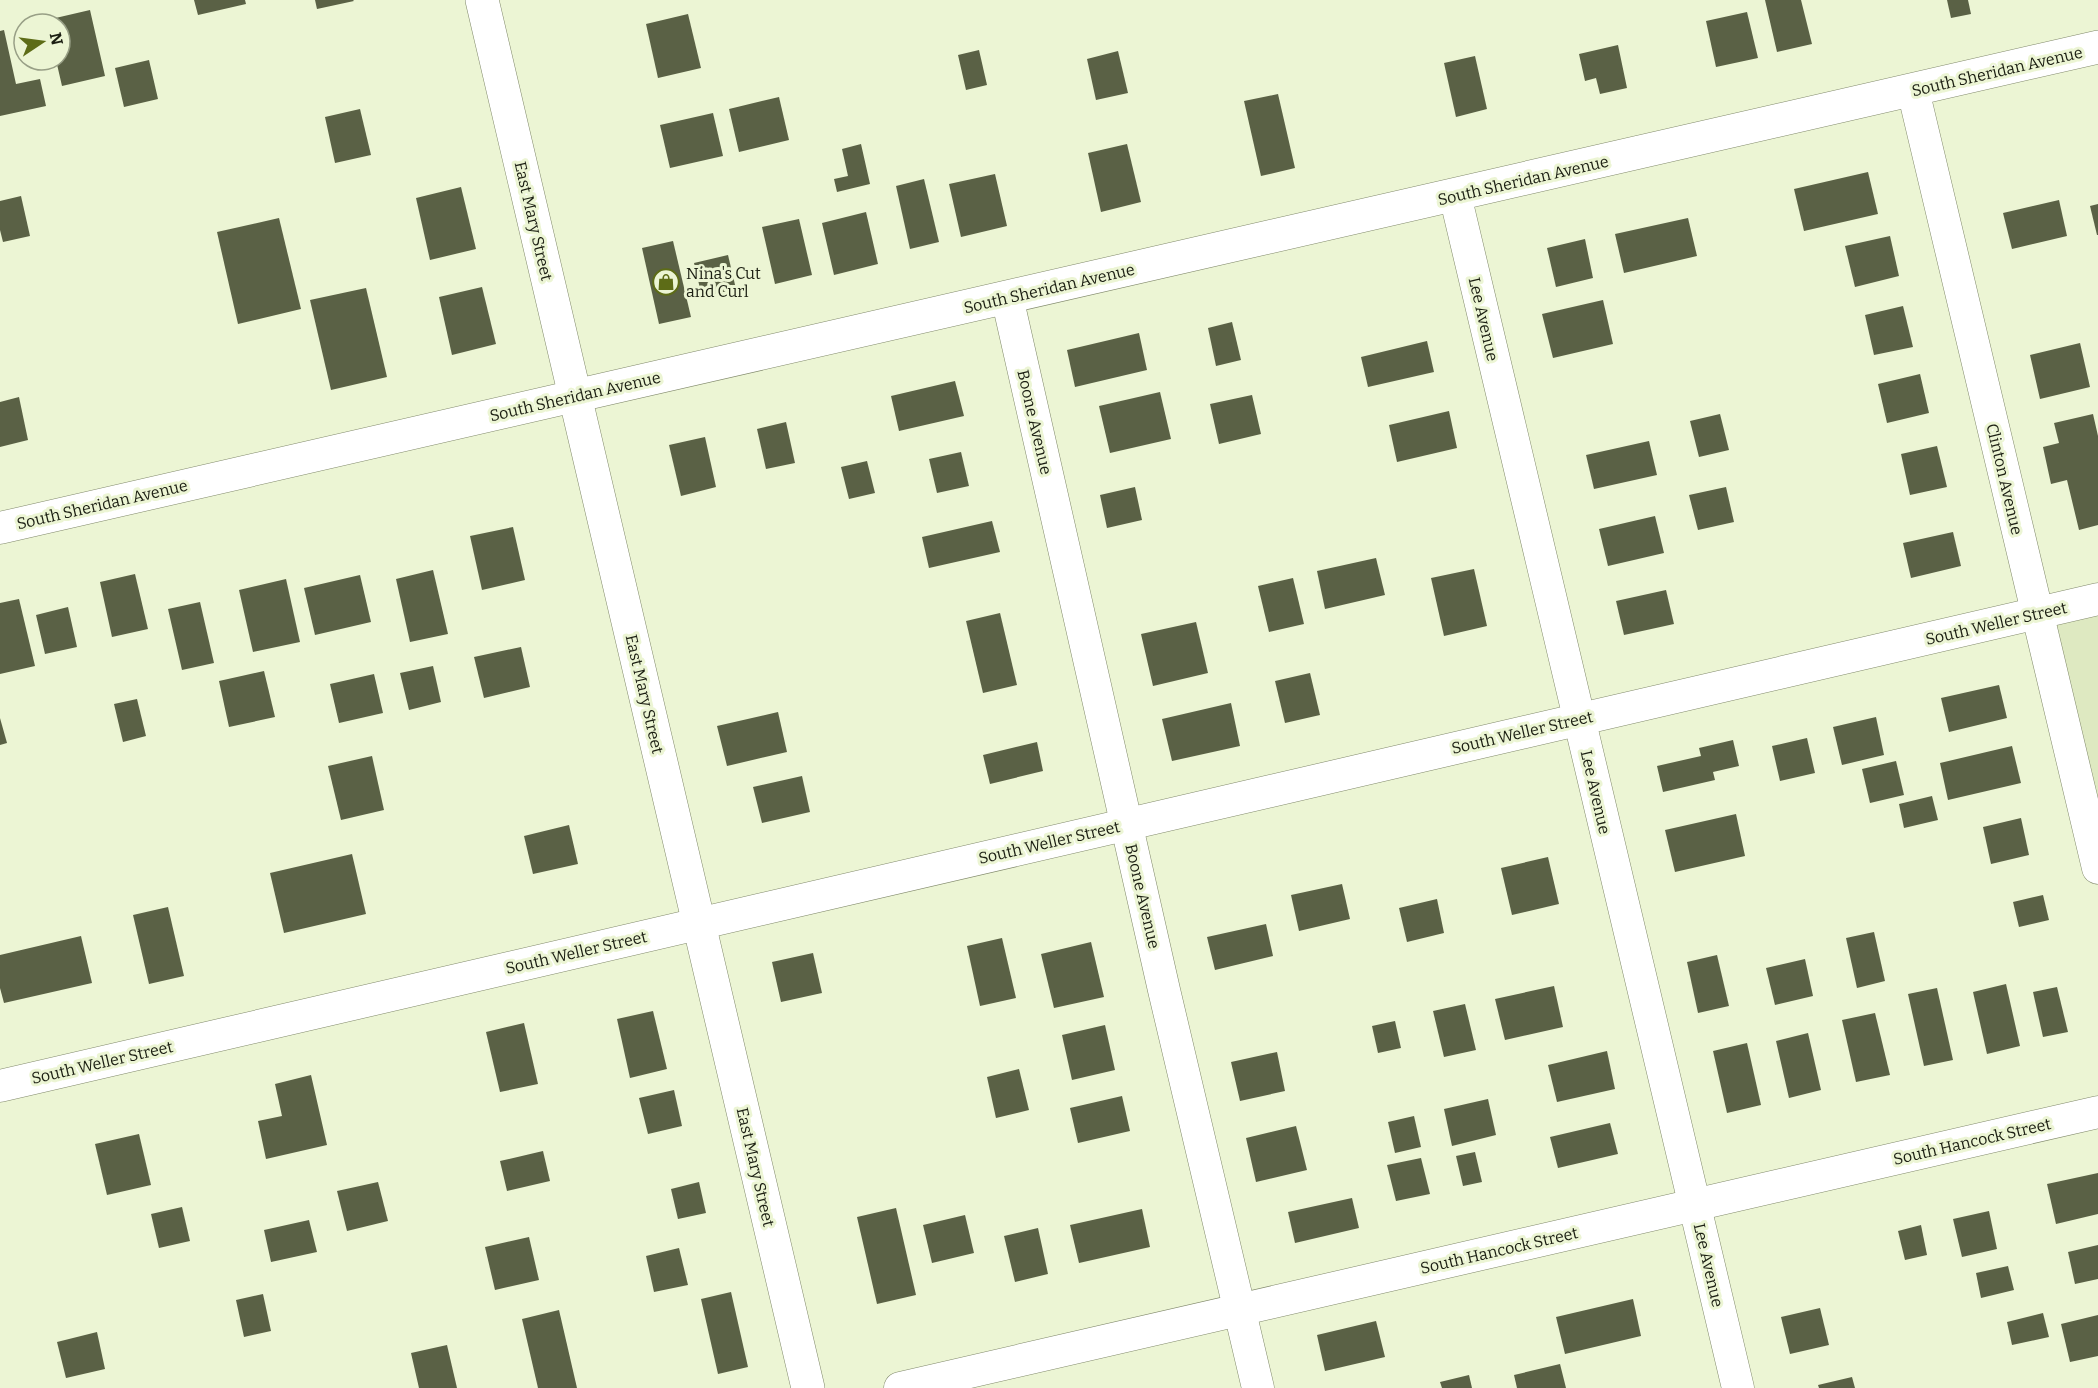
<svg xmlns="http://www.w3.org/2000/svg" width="2098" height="1388" font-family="Bitter,serif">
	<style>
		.built { fill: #dee9c1 }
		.building { fill: #5a6145 }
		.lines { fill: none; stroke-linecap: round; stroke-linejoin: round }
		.street-casing { stroke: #81896b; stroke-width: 33 }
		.secondary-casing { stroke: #81896b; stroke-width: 34 }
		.street { stroke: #fff; stroke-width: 32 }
		.secondary { stroke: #fff; stroke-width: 33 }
		.labels { text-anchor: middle; stroke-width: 6; stroke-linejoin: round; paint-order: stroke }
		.street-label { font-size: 16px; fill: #1b1e12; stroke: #ecf5d4 }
		.poi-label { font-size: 16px; fill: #1b1e12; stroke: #ecf5d4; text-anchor: start }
	</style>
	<rect width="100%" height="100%" fill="#ecf5d4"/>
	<polygon class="built" points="2098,599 2098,868 2037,613"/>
	<g class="building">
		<polygon points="194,0 245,0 246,4 198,15"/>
		<polygon points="315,0 353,0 354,1 317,9"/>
		<polygon points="1765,0 1801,0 1812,44 1777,52"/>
		<polygon points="1947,0 1968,0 1971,14 1951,18"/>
		<polygon points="90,10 105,76 62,86 56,60 60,60 60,24 48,24 47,20"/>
		<polygon points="1747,12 1758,58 1716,67 1706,21"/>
		<polygon points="688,14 701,68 658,78 646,24"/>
		<polygon points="4,30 16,84 40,79 46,106 0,116 0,31"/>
		<polygon points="1618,45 1627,88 1600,94 1596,78 1585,81 1579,54"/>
		<polygon points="979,50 987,85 966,90 958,55"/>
		<polygon points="1118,51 1128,93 1096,100 1087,59"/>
		<polygon points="1475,56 1487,109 1456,117 1444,63"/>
		<polygon points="149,60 158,99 124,107 115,68"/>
		<polygon points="1278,94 1295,168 1261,176 1244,101"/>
		<polygon points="779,97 789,140 739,152 729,109"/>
		<polygon points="360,109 371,155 335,163 325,117"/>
		<polygon points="713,113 723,156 670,168 660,125"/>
		<polygon points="861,144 870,184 837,192 834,179 848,176 842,149"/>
		<polygon points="1127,144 1141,202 1101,212 1088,153"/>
		<polygon points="1868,172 1878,214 1804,231 1794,189"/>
		<polygon points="995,174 1007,226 961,237 949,184"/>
		<polygon points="924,179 939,242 910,249 896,186"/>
		<polygon points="461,187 476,249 430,260 416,198"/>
		<polygon points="21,196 30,236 3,242 0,230 0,201"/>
		<polygon points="2059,200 2067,236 2012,249 2003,213"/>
		<polygon points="2098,204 2098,235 2097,235 2090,206"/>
		<polygon points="866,212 878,264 834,275 822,223"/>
		<polygon points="279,218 301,309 238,324 217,232"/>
		<polygon points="1688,218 1697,256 1624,273 1615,234"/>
		<polygon points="799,219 812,275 775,284 762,227"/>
		<polygon points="1890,236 1899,276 1855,287 1845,246"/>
		<polygon points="1585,239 1593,278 1556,287 1547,248"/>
		<polygon points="673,241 691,317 659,324 642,248"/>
		<polygon points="728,255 736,289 702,297 694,263"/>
		<polygon points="482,287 496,344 452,355 439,297"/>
		<polygon points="366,288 387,377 331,390 310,300"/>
		<polygon points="1603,300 1613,344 1553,358 1542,314"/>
		<polygon points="1903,306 1913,347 1874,355 1865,315"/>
		<polygon points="1232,322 1241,360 1216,366 1208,328"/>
		<polygon points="1139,333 1147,370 1075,387 1067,350"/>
		<polygon points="1427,341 1434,372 1368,387 1361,357"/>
		<polygon points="2080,343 2090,387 2040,399 2030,355"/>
		<polygon points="1920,374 1929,413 1887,423 1878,384"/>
		<polygon points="955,381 964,416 899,431 891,396"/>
		<polygon points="1160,392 1171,439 1110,453 1099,406"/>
		<polygon points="1252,395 1261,434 1219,444 1210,404"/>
		<polygon points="19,397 28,440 0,447 0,402"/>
		<polygon points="1449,411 1457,448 1397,462 1389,425"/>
		<polygon points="1720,414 1729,450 1699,457 1690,421"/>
		<polygon points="2093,414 2098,436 2098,525 2079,530 2067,480 2051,484 2043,447 2059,443 2054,423"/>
		<polygon points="786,422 795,463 766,469 757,429"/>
		<polygon points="705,437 716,487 681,496 669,445"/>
		<polygon points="1649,441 1657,475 1594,489 1586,455"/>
		<polygon points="1937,446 1947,487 1910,495 1901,454"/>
		<polygon points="961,452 969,486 937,493 929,459"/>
		<polygon points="867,461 875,493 849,499 841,467"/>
		<polygon points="1135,487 1142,520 1107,528 1100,495"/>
		<polygon points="1726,487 1734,522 1698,530 1689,495"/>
		<polygon points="1655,516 1664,553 1608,566 1599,529"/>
		<polygon points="992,521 1000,552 929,568 922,537"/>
		<polygon points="513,527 525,580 482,590 470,536"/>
		<polygon points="1953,532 1961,566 1911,578 1903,543"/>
		<polygon points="1376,558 1385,595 1325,609 1317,571"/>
		<polygon points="1474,569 1487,626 1444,636 1431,578"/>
		<polygon points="433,570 448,634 410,642 396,579"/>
		<polygon points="135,574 148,629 112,637 100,582"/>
		<polygon points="360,575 371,622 315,635 304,588"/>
		<polygon points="1293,578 1304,624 1269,632 1258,586"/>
		<polygon points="286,579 300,642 253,652 239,590"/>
		<polygon points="1666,590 1674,624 1624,635 1616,601"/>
		<polygon points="19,599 35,666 0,674 0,603"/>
		<polygon points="200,602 214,663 182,670 168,609"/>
		<polygon points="68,607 77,647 45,654 36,615"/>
		<polygon points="1000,613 1017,685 983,693 966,621"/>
		<polygon points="1196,622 1208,673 1153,686 1141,634"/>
		<polygon points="521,647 530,687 484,698 474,657"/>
		<polygon points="433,666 441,702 409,710 400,673"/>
		<polygon points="264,671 275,717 229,727 219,681"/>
		<polygon points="1310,673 1320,715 1285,723 1275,681"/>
		<polygon points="374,674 383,713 339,723 330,684"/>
		<polygon points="1999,685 2007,718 1949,732 1941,698"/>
		<polygon points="137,699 146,736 123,742 114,704"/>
		<polygon points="1231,703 1240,746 1172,761 1162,719"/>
		<polygon points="778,712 787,752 727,766 717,726"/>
		<polygon points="1876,717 1884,755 1842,765 1833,727"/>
		<polygon points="0,718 7,743 0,745"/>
		<polygon points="1807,738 1815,773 1780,781 1772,746"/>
		<polygon points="1733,740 1739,766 1713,772 1715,780 1663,792 1657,766 1701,756 1699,748"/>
		<polygon points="1037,742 1043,771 990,784 983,755"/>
		<polygon points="2012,746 2021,783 1948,800 1940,763"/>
		<polygon points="372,756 384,810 341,820 328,766"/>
		<polygon points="1896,761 1904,795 1870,803 1862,769"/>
		<polygon points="802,776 810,812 762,823 753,787"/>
		<polygon points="1932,796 1938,820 1904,828 1899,804"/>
		<polygon points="1736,814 1745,856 1675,872 1665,830"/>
		<polygon points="2021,818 2029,855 1991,864 1983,827"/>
		<polygon points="569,825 578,864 533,874 524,836"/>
		<polygon points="352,854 366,914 284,933 270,873"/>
		<polygon points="1548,857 1559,904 1512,915 1501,868"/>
		<polygon points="1342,884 1350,919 1299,931 1291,895"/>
		<polygon points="2043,895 2049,920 2019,927 2013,902"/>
		<polygon points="1437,899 1444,933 1407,942 1399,908"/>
		<polygon points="168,907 184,976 149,984 133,915"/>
		<polygon points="1266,924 1273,956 1215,970 1207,937"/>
		<polygon points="1874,932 1885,981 1857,988 1846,938"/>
		<polygon points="81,936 92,983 4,1003 0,988 0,955"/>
		<polygon points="1002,938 1016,998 980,1006 967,946"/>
		<polygon points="1091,942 1104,997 1054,1008 1041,954"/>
		<polygon points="813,953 822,993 781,1002 772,962"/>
		<polygon points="1717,955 1729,1006 1698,1013 1687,962"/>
		<polygon points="1805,959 1813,996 1775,1005 1766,968"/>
		<polygon points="2006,984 2020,1046 1987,1054 1973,992"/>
		<polygon points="1554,986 1563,1027 1505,1040 1495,999"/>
		<polygon points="2057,987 2068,1032 2043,1037 2033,992"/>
		<polygon points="1937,988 1953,1060 1924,1066 1908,994"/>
		<polygon points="1465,1004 1476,1050 1444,1057 1433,1011"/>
		<polygon points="653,1011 667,1069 630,1078 617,1019"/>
		<polygon points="1875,1013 1890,1075 1856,1082 1842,1020"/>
		<polygon points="1395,1021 1401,1048 1378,1053 1372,1026"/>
		<polygon points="524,1023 538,1084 500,1092 486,1032"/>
		<polygon points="1105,1025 1115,1070 1072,1080 1062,1035"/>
		<polygon points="1808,1033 1821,1090 1789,1098 1776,1041"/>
		<polygon points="1747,1043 1761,1105 1727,1113 1713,1051"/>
		<polygon points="1607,1051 1615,1089 1557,1102 1548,1065"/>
		<polygon points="1277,1052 1285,1091 1240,1101 1231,1062"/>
		<polygon points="1019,1069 1029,1110 996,1118 987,1077"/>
		<polygon points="311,1075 327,1145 266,1159 258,1121 282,1116 275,1084"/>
		<polygon points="674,1090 682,1126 648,1134 639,1098"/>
		<polygon points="1122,1096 1130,1131 1078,1143 1070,1108"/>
		<polygon points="1488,1099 1496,1135 1452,1146 1444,1109"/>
		<polygon points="1414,1116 1421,1147 1395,1153 1388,1122"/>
		<polygon points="1610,1123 1618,1154 1558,1168 1550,1137"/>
		<polygon points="1296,1126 1307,1170 1256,1182 1246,1138"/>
		<polygon points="139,1134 151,1185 107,1195 95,1144"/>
		<polygon points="543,1151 550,1181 507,1191 500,1161"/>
		<polygon points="1475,1152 1482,1182 1463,1186 1456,1156"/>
		<polygon points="1421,1158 1430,1194 1396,1201 1387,1165"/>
		<polygon points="2098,1173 2098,1214 2056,1224 2047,1184"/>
		<polygon points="378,1182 388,1221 347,1231 337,1191"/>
		<polygon points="699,1182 706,1213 678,1219 671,1189"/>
		<polygon points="1352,1198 1359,1228 1295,1243 1288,1212"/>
		<polygon points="182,1207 190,1241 159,1248 151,1214"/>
		<polygon points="896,1208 916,1295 877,1304 857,1217"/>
		<polygon points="1142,1209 1150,1247 1079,1263 1070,1225"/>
		<polygon points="1989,1211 1997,1249 1962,1257 1953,1219"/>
		<polygon points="965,1215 974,1253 932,1263 923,1225"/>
		<polygon points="309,1220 317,1252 271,1262 264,1230"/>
		<polygon points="1921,1225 1927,1255 1905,1260 1898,1231"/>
		<polygon points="1038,1228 1048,1274 1015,1282 1004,1236"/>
		<polygon points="529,1237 539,1280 495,1290 485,1247"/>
		<polygon points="2098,1245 2098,1279 2075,1284 2068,1252"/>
		<polygon points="679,1248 688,1285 654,1292 646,1256"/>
		<polygon points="2008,1266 2014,1290 1981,1298 1976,1273"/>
		<polygon points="731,1292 748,1367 718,1374 701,1299"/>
		<polygon points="263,1294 271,1331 244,1337 236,1300"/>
		<polygon points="1633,1299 1641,1336 1565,1354 1556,1317"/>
		<polygon points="1820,1308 1829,1345 1790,1354 1781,1317"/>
		<polygon points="559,1310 577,1388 538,1388 522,1319"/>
		<polygon points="2043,1313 2049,1337 2012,1345 2007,1322"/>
		<polygon points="2098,1315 2098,1356 2070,1362 2061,1324"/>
		<polygon points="1376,1321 1385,1357 1325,1371 1317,1335"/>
		<polygon points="97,1332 105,1369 66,1378 57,1342"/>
		<polygon points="447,1345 457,1388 419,1388 411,1353"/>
		<polygon points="1560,1364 1566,1388 1517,1388 1514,1375"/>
		<polygon points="1469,1375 1472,1388 1442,1388 1440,1382"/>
		<polygon points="1852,1377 1855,1388 1819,1388 1818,1385"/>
	</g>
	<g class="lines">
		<g class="street-casing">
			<g id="street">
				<polyline points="1913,90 2098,868"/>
				<polyline points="1455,195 1738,1388"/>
				<polyline points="1007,297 1164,990 1258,1388"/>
				<polyline points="0,528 575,396"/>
				<polyline points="0,1086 2098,599"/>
				<polyline points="900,1388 2098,1112"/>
			</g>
		</g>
		<g class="secondary-casing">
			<g id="secondary">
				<polyline points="482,0 808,1388"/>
				<polyline points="575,396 2098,47"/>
			</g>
		</g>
		<use href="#street" class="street"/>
		<use href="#secondary" class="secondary"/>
	</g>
	<defs>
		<g id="shop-ring" transform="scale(1.35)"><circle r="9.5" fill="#ecf5d4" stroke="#5d6c17" stroke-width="1.5"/><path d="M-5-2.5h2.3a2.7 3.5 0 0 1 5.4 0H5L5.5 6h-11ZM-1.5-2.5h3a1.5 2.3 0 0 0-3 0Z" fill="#5d6c17"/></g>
	</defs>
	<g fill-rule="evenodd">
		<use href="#shop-ring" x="666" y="282"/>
	</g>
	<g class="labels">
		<g class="street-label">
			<text transform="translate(1997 71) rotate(-13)" y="6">South Sheridan Avenue</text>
			<text transform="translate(1523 180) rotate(-13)" y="6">South Sheridan Avenue</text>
			<text transform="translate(534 221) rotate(77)" y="6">East Mary Street</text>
			<text transform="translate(1049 288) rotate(-13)" y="6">South Sheridan Avenue</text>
			<text transform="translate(1484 319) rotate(77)" y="6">Lee Avenue</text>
			<text transform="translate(575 396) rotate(-13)" y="6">South Sheridan Avenue</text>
			<text transform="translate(1035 422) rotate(77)" y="6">Boone Avenue</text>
			<text transform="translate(2005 479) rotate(77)" y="6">Clinton Avenue</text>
			<text transform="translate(102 504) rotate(-13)" y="6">South Sheridan Avenue</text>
			<text transform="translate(1996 623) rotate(-13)" y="6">South Weller Street</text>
			<text transform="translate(645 694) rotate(77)" y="6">East Mary Street</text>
			<text transform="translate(1522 732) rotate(-13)" y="6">South Weller Street</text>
			<text transform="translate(1596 792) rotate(77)" y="6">Lee Avenue</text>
			<text transform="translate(1049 842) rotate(-13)" y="6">South Weller Street</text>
			<text transform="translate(1143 896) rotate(77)" y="6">Boone Avenue</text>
			<text transform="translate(576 952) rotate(-13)" y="6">South Weller Street</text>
			<text transform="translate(102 1062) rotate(-13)" y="6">South Weller Street</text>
			<text transform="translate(1972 1141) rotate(-13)" y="6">South Hancock Street</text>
			<text transform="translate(756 1167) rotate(77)" y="6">East Mary Street</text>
			<text transform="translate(1499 1250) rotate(-13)" y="6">South Hancock Street</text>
			<text transform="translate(1709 1265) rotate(77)" y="6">Lee Avenue</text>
		</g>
		<g class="poi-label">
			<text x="686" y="279">Nina's Cut<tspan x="686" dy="18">and Curl</tspan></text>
		</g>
	</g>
	<g transform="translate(42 42) rotate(77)"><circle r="28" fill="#ecf5d4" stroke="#989f86" stroke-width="1.5"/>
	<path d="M0-4.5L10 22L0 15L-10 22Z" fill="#5d6c17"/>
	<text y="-9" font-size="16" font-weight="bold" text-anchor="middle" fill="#1b1e12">N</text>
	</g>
</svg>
